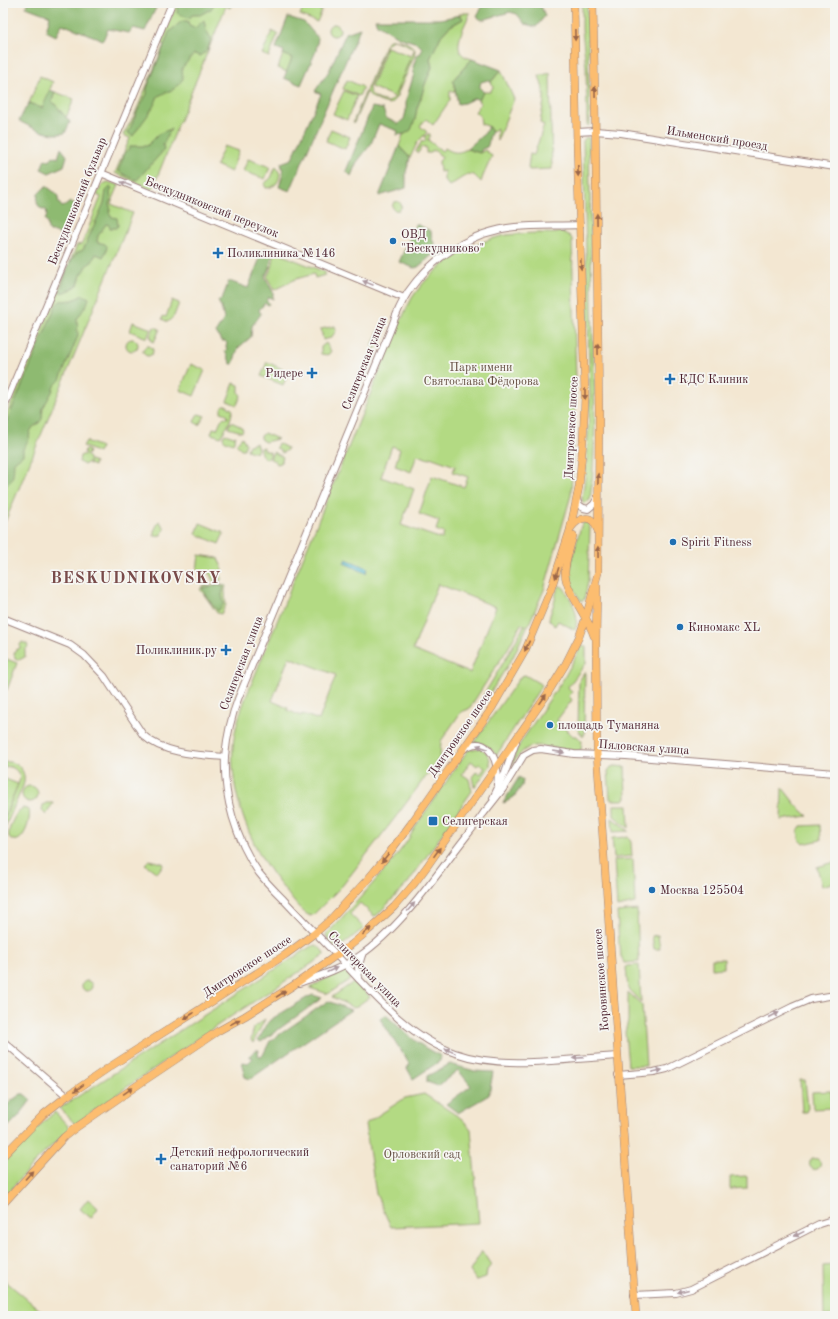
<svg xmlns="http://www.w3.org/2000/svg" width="838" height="1319" font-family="'Old Standard TT',serif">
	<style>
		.green { fill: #b3da83; stroke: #7e7c57; fill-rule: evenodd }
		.forest { fill: #8eba71; stroke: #6c6c4e }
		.water { fill: #4fbacb; stroke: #4c6c7b }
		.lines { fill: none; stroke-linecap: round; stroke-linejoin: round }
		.minor-casing { stroke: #9e837e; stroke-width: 8 }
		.major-casing { stroke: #9e837e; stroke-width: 8 }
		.minor { stroke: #fff; stroke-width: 6 }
		.major { stroke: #fcbd6f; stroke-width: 7 }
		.oneway { fill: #9a664a }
		.oneway2 { fill: #ae9aa0 }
		.poi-dot { fill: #1f6fb2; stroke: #f6f6f2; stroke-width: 1.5 }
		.labels { text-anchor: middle; stroke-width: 3.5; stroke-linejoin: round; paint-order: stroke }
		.street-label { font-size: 12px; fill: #4a1f2b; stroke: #f6f6f2 }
		.poi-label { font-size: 12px; fill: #4a1f2b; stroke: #f6f6f2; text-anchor: start }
		.park-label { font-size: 12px; fill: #644e41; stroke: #f6f6f2 }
		.district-label { font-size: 16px; font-weight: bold; letter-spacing: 1px; fill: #794b4a; stroke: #f6f6f2 }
	</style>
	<rect width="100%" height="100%" fill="#f6f6f2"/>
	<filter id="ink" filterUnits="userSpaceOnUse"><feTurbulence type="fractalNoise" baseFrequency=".025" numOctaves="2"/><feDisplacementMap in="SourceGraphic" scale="8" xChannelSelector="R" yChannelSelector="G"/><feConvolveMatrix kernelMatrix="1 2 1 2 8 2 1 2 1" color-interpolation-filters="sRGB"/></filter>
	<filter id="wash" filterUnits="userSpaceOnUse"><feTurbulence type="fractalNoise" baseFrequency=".012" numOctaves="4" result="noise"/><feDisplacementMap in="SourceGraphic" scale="16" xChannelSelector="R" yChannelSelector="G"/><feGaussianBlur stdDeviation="0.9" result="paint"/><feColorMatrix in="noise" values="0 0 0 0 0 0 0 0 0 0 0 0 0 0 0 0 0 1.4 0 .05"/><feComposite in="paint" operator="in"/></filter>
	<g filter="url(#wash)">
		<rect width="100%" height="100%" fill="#f3e7d2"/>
		<g class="green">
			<polygon points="177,3 232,3 230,8 226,6 152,190 115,173 130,138 123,135 134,116 164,45 161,43"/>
			<polygon points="305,3 322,10 317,22 300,15"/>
			<polygon points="582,3 587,3 590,124 588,126 587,124 586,68 582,29"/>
			<path d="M459,13H470C466,23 452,47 463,55C465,57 469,58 472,59L453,80L455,91H450V100L433,125L426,119L420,126L427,132L417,143L410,158L399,146L403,135L405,134L415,120L417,108L421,98L424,87L432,67L430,59L434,49L441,36L449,27L463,19Z"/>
			<circle cx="334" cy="30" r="6"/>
			<polygon points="272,31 278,34 269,57 262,54"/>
			<path d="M392,39C401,40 410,42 415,50L414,57L396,98L390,104C381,103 372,99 367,92L354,123L353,122L385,45L388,41ZM392,40C400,41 408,44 414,50L395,95L411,56L387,47L371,87L395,97L389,102C381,101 369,97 369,88L386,46Z"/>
			<polygon points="283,54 292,58 287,72 278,68"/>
			<polygon points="501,70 514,99 497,141 497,128 492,132 488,126 481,124 480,116 475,112 481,103 478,100 484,92 490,92 493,87 491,82"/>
			<polygon points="550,73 552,169 529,170 528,167 530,154 534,155 544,125 540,123 544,101 544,92 539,76"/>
			<polygon points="40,76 53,82 42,109 29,103"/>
			<polygon points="347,80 363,87 359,96 343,89"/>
			<polygon points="344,91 357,96 347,120 333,114"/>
			<polygon points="55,92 74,99 66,118 52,101"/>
			<polygon points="331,129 350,137 345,149 326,141"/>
			<path d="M428,134H430V136L428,140L442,151L445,148C453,153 458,154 467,149L480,153L485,150L492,156L483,176L481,182L474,175L468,174L449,186L444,180V171L440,172L439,161L442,158L438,153L433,150L431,153H426V147H421L419,152L417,153L416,151L422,141L424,142L426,139L424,137Z"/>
			<path d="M586,137L589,138V141C590,197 591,254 592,310C594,374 598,437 590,500L585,503L583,502L582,498L586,471L590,396L583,141Z"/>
			<polygon points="224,146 239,151 231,172 216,165"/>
			<polygon points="248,159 270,167 265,179 243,171"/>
			<path d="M276,166L280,174C279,182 275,188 266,188L264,184L271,178Z"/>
			<path d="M108,182L119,185L111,204L133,213L3,527V423L77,245L82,244L101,197L97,195C100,189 101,184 108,182Z"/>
			<circle cx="397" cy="206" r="4.5"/>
			<path d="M562,232L570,236L572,239L576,381L571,495L544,590L528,626L521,624L510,645L469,709L461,712L441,741L440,757L398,814L342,886L313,915L310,916C300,911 292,899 285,890C253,854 229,796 233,747C234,730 240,713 246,697L394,336C400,324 405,310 412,298C431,268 472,241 507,235C518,234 529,233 540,233C548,233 554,234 562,232ZM392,446L400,449L395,466L411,472L417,455L429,459L430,457L455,466L453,472L468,477L464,487L432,476L419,514L439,521L436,530L444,533L442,539L401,525L414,489L381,477ZM438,584L496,607L470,673L413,650ZM289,657L336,675L319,720L302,714L301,716L287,710L288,708L272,701Z"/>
			<polygon points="275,252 325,272 325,275 315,278 314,274 296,279 274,290 267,277 272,267"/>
			<polygon points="172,300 179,303 174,316 168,322 162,319 163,316 166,317"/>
			<polygon points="133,322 151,329 147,338 130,331"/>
			<polygon points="335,326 336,331 331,338 323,340 321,329"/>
			<polygon points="154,327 160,329 154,342 152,341 150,336"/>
			<polygon points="381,330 383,331 376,349 373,349 372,346 378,332"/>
			<circle cx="132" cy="345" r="6"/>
			<polygon points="326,343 331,351 328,355 321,354 321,347"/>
			<circle cx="148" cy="351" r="5"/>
			<polygon points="267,362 289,372 283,385 261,376"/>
			<polygon points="191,364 205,370 194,396 180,390"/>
			<polygon points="234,383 239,385 239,392 241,396 237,405 227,401"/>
			<path d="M224,405H226L233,410C231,415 231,419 229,423C227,428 223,431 221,437L211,434L213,428L217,429L221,420L224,417L228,418L227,414L221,412V408Z"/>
			<polygon points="199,414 205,416 199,425 194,422 197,415"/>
			<polygon points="231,422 240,426 243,430 242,432 228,428"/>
			<polygon points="264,433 278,439 265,442 261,440 261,436"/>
			<path d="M225,434L234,437L236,436L233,443C229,441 224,443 223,437Z"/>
			<polygon points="242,437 246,444 244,449 241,449 236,444"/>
			<polygon points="86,441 101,447 98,453 83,446"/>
			<polygon points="256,443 258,449 256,453 247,450 249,445"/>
			<polygon points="278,443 287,448 287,450 282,453 279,449 276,448"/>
			<path d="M264,447V450L270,452V457L267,459C261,456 260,453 260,448Z"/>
			<polygon points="85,449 89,451 88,454 86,455 89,458 89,461 91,460 95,462 94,466 89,464 89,462 84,465 79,462 80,456 85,454 84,453"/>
			<polygon points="273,452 283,457 281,463 277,464 275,461 270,459"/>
			<polygon points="159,521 165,528 161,535 154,536 154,531"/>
			<polygon points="586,522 589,524 590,528 588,582 584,600 582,601 580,600 570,582 568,573 581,526 583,523"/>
			<polygon points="200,523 224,533 219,544 196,534"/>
			<path d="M199,555L218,558L223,570L220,573L222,578C217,588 211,582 211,574L197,570Z"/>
			<polygon points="221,584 226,585 225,591 226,605 221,614 217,613 200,589 203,586"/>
			<path d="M559,586H561L564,588C572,601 580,614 575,630L558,621L555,626L549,620C550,613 553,607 555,600C556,595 556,591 559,586Z"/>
			<polygon points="524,626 527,627 513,657 487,698 483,696 509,653"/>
			<polygon points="22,642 27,644 28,647 25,650 25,657 19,660 15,658 14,654 16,650 20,648 20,645"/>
			<path d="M582,645L586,646V663L568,687L572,692L569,696L572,700L557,720L573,736H577L582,741L581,750C576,752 571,751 566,750C537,746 529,738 511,766L515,753L521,742L564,678Z"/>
			<polygon points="4,658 17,663 7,690 3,688 3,662"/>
			<polygon points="585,672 584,736 583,736 578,730 579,681"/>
			<path d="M525,675L542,685L496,756C491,746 485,744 474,742L521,676Z"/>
			<path d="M478,748C487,750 491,757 490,766L476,786H474L472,777L477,771L480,774L485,768L479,764L477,766L471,761L462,774L469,779L472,791L408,883L377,915L374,916L360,903L350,914L364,928L340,947L336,948L327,938L326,935C347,912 367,891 386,868C397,855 408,842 415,827L468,750Z"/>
			<path d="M3,762C18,760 28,772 23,786L3,832V822L20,779C19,770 12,765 3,767Z"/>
			<polygon points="615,766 625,767 626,798 625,800 611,800 610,798 608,771 611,767"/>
			<polygon points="3,778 18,784 3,820"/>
			<circle cx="30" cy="794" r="8"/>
			<polygon points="782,787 796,805 808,816 781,820"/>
			<polygon points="46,803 53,803 46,815 42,810 43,805"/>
			<polygon points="614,805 628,805 629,828 614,816"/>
			<path d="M23,808L29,810C32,818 22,851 9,837C7,830 16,810 23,808Z"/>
			<polygon points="612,818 629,831 613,832"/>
			<polygon points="820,825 821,840 803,844 800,841 798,831 801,826"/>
			<polygon points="628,837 631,842 632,856 614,858 612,838"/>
			<polygon points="633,859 635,903 617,907 614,860"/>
			<polygon points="149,860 162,863 164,864 157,873 145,864"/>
			<polygon points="835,862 835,882 822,886 817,867"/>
			<polygon points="637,910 639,962 624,963 621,957 620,945 619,944 617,912"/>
			<polygon points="658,935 660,949 654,949 652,936"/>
			<path d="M315,945C319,946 324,951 324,955L322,957L215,1027L124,1089L75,1124L60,1108L310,947Z"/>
			<polygon points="712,959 724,959 724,968 712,969"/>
			<polygon points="639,965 641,1002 628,989 626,968 627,966"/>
			<polygon points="339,971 345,971 352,978 328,994 310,988"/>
			<circle cx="87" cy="986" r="5"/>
			<polygon points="355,981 370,997 354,1008 332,997"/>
			<polygon points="628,992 642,1005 646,1066 628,1066 625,1032 628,1021"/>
			<polygon points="265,1019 253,1043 251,1040 254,1027"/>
			<polygon points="800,1080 805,1080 808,1108 806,1112 802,1112"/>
			<polygon points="831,1091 832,1108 813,1109 812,1092"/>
			<polygon points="424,1094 462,1119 471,1129 479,1223 391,1227 376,1194 365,1124 405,1098"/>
			<polygon points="55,1112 70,1128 34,1163 3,1198 3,1164 32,1132"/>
			<circle cx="815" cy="1164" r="5.5"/>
			<polygon points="747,1176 747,1188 730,1189 730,1177"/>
			<polygon points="88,1199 98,1208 91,1218 80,1209"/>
			<polygon points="482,1251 491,1265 487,1270 486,1277 476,1280 470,1271"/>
			<polygon points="835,1265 835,1316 824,1316 823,1266"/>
			<polygon points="3,1279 47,1316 3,1316"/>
		</g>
		<g class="forest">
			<polygon points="27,3 151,3 154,5 156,8 145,31 133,28 129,33 108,29 103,40 62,24 56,36 46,31 50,16 26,7"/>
			<polygon points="181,3 215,3 211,9 200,15 192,15 190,18 188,18 177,13 178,7"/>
			<polygon points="484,3 527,3 541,6 545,16 536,27 525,24 517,14 510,12 482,20 477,17"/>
			<polygon points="461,15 463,19 449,27 441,36 430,59 432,67 424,87 421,98 417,108 415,120 411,130 405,134 397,135 398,131 379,124 371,144 357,162 351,176 346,171 372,107 383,109 386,118 398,124 404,119 406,111 406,100 414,74 413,67 417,55 421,53 422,48 417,43 398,37 377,24 375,19 440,19"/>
			<polygon points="288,17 304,22 318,38 316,51 301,85 284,78 292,58 283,54 284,51 276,48"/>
			<path d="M204,20L206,30L211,38C209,47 208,52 200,56L194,54L182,68L183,79L174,89L158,96C153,111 141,123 133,136L128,133L138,110L147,94V88L165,43L169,32L182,21H188L189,26L195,28Z"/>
			<polygon points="360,28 290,191 279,187 283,173 281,163 292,159 321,94 315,91 329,71 346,33"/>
			<path d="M472,59L501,70L491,82L488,80L481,82C479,87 480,89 484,92L478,100L475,98L464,103L458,104L453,80Z"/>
			<path d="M50,90L55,92L52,101L70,122L65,133C49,137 33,128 19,121L25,109L29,103L42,108Z"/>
			<path d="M488,126L492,132C488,137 490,142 487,147L482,149L480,153L467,149L485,133Z"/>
			<polygon points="171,129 163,145 164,150 137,180 130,178 118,171 125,153 131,146 147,146 160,133"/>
			<polygon points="399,146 410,158 406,172 406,188 379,196"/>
			<polygon points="61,148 67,156 64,166 49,173 41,169 45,159 50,161 53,156 58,158"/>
			<polygon points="46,186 57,194 59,203 62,207 65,206 70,202 76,204 64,235 62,237 56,232 50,232 48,229 47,223 45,220 47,215 46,210 40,208 37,203 38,194"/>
			<path d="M110,187L112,188L110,193L111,199L109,204L111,209L109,212L112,217L117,218L118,226L116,228H110L109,225L106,224L98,236L97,242L105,244L107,246L106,252L103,257L96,254L92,262L87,265L85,270L81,275L78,285C72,289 65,294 60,292C60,288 62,287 63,283C67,271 70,254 83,250L104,203L106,191Z"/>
			<polygon points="416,224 431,231 432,238 437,251 418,267 414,268 399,262"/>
			<polygon points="264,248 273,250 270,267 265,277 273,292 273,299 269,297 266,300 269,303 268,305 265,303 259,310 261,314 252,326 251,337 238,348 233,364 231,364 225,351 227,349 226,347 227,343 225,341 221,341 216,332 224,319 221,307 218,301 222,299 229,281 248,288"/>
			<path d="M83,295L89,298L87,304L77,319L78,336L60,380L54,386L52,392L43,408L42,419L38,424L33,427L30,432L29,439L23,449V455L14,462C13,476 15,478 3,489V430L56,305L60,301L73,300Z"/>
			<polygon points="220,585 224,586 222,595 224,604 218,611 211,603 202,588"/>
			<path d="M519,777L523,780L522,786L514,797C510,799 508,802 503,803Z"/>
			<polygon points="313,995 322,998 261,1042 258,1040 270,1020 308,997"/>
			<polygon points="328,1001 351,1010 250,1079 245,1077 242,1066 243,1062 248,1063 253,1058 249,1056 256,1050 259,1050 258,1055 261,1057 263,1055 270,1041"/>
			<path d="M386,1015C403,1031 420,1047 441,1056L440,1061L413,1079L407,1068L410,1064L380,1019Z"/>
			<polygon points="450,1064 475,1071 493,1072 489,1095 458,1113 446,1104 471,1086 458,1070 438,1086 427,1082 427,1076"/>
			<polygon points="21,1094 24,1094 31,1100 19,1116 3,1132 3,1110 11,1101"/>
		</g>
		<polygon class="water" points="346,559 368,568 366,573 344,563"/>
	</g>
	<g filter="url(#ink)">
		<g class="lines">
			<g class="minor-casing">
				<g id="minor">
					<polyline points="577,132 595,131 621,133 835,167"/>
					<polyline points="101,173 404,298"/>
					<path d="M580,225C558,226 537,225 515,227C473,231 432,257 408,292C400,304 395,317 390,331L238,699C231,717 227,736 225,756C223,796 236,840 259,873C266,882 274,890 282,898C301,919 322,939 341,960C373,994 410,1038 455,1053C503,1070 566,1059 617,1056"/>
					<polyline points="3,409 172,3"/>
					<path d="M577,497C577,504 580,508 588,509L594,504L598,497"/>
					<path d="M3,618L70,645L84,655L104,676L143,735C163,754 199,755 225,757"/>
					<path d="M464,749C488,731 501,765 497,784"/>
					<polyline points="493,798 505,773 516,742"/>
					<polyline points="484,813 503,789 524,755 533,750 541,749 574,754 626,756 835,773"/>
					<polyline points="359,979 358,968 362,955"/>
					<path d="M299,983C319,976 341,969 358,957C394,933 426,890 452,855C463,840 475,826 485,811"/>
					<polyline points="3,1041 67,1096"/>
					<polyline points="618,1075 654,1072 667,1069 792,1007 811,999 835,995"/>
					<polyline points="634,1295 676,1293 691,1289 819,1224 835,1219"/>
				</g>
			</g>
			<g class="major-casing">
				<g id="major">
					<path d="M571,528C579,517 592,513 597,529"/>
					<path d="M573,536C570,548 565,561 565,573C566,593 588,616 594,636"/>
					<polyline points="597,587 596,642 597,754 636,1316"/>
					<polyline points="3,1156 44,1114 67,1096 111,1066 285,955 315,933 330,920 368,879 387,856 410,825 492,708 525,651 551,589 570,530 579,487 583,441 585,395 577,147 574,3"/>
					<polyline points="3,1204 64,1137 74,1129 142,1082 218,1031 245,1016 294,985 351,945 369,930 394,907 414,884 428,865 546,696 565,665 579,637 586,617 598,573 599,413 595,97 593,3"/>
				</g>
			</g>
			<use href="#minor" class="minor"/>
			<use href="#major" class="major"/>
		</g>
		<defs><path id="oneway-solid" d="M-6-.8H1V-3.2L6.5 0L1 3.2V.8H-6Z"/></defs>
		<g class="oneway">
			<use href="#oneway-solid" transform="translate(575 35) rotate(89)"/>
			<use href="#oneway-solid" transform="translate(595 92) rotate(-91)"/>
			<use href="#oneway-solid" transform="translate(578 171) rotate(88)"/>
			<use href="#oneway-solid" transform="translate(597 219) rotate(-91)"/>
			<use href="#oneway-solid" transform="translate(581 264) rotate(88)"/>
			<use href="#oneway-solid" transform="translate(598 349) rotate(-91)"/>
			<use href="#oneway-solid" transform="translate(585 394) rotate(90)"/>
			<use href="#oneway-solid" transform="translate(598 479) rotate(-89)"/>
			<use href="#oneway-solid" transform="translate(598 552) rotate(-91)"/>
			<use href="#oneway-solid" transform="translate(557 573) rotate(108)"/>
			<use href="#oneway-solid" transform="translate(527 646) rotate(115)"/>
			<use href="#oneway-solid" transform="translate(543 699) rotate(-55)"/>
			<use href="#oneway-solid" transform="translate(437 852) rotate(-55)"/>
			<use href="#oneway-solid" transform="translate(385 858) rotate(129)"/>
			<use href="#oneway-solid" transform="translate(367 931) rotate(-40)"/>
			<use href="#oneway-solid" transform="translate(281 994) rotate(-33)"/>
			<use href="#oneway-solid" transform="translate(189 1016) rotate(147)"/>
			<use href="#oneway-solid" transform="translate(235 1022) rotate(-29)"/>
			<use href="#oneway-solid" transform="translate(79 1088) rotate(144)"/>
			<use href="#oneway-solid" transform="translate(128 1091) rotate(-35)"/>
			<use href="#oneway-solid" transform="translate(29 1175) rotate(-48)"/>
		</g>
		<g class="oneway2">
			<use href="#oneway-solid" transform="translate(126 184) rotate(-158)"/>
			<use href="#oneway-solid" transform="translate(368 283) rotate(-158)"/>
			<use href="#oneway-solid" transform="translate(482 747) rotate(-160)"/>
			<use href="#oneway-solid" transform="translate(559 752) rotate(9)"/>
			<use href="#oneway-solid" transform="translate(411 907) rotate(-49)"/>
			<use href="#oneway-solid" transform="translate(332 970) rotate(-24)"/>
			<use href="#oneway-solid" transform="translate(774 1015) rotate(-27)"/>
			<use href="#oneway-solid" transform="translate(450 1051) rotate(-158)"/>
			<use href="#oneway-solid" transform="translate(578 1058) rotate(176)"/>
			<use href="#oneway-solid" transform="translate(657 1071) rotate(-12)"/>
			<use href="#oneway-solid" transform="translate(799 1234) rotate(154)"/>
			<use href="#oneway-solid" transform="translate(683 1291) rotate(165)"/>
		</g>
	</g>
	<g class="poi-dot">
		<circle cx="393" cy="241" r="4"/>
		<path d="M216 247h4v4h4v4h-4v4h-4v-4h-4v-4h4z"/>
		<path d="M310 367h4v4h4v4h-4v4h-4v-4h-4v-4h4z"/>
		<path d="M668 373h4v4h4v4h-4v4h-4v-4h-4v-4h4z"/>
		<circle cx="673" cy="542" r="4"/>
		<circle cx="680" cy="627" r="4"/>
		<path d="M224 644h4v4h4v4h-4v4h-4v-4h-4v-4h4z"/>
		<circle cx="550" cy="725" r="4"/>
		<rect x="428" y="816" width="10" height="10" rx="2"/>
		<circle cx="652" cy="890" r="4"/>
		<path d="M159 1153h4v4h4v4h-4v4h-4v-4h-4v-4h4z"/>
	</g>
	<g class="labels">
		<g class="street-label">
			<text transform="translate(717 138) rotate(9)" y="4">Ильменский проезд</text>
			<text transform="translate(77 201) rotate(-68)" y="4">Бескудниковский бульвар</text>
			<text transform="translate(212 207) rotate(22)" y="4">Бескудниковский переулок</text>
			<text transform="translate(364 363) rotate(-68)" y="4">Селигерская улица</text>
			<text transform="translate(571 428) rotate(-87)" y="4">Дмитровское шоссе</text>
			<text transform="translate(241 663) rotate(-69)" y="4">Селигерская улица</text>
			<text transform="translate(460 733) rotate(-55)" y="4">Дмитровское шоссе</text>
			<text transform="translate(644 747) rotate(4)" y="4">Пяловская улица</text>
			<text transform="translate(247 966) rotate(-33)" y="4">Дмитровское шоссе</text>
			<text transform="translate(365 969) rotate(46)" y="4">Селигерская улица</text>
			<text transform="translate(601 980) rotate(-94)" y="4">Коровинское шоссе</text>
		</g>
		<g class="poi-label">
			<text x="401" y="238">ОВД<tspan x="401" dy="14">"Бескудниково"</tspan></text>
			<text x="227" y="257">Поликлиника №146</text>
			<text x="303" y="377" text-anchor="end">Ридере</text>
			<text x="679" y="383">КДС Клиник</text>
			<text x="681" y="546">Spirit Fitness</text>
			<text x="688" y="631">Киномакс XL</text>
			<text x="217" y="654" text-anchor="end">Поликлиник.ру</text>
			<text x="558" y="729">площадь Туманяна</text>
			<text x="442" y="825">Селигерская</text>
			<text x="660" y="894">Москва 125504</text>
			<text x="170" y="1156">Детский нефрологический<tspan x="170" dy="14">санаторий №6</tspan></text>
		</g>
		<g class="park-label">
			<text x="481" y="371">Парк имени<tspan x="481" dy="14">Святослава Фёдорова</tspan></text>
			<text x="422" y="1158">Орловский сад</text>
		</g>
		<g class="district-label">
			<text x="136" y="583">BESKUDNIKOVSKY</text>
		</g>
	</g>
	<rect width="838" height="1319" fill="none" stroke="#f6f6f2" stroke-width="16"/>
</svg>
